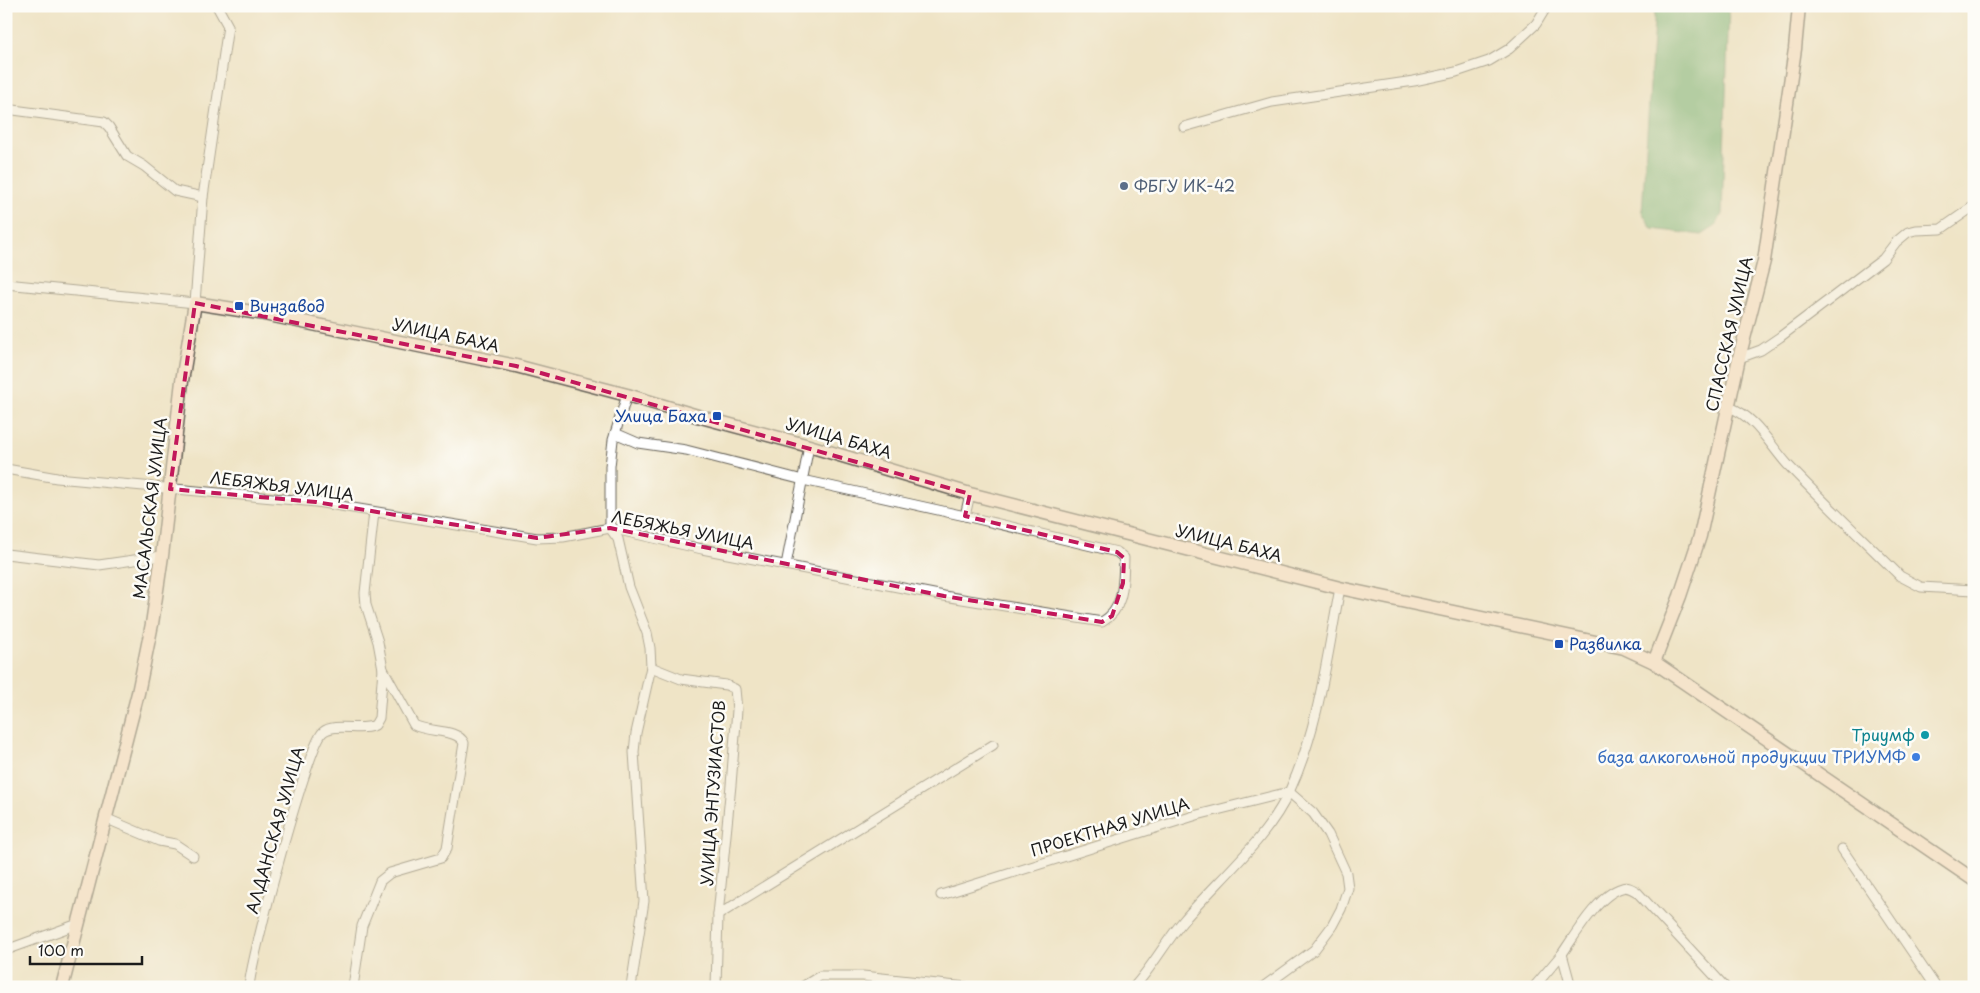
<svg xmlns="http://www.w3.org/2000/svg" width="1980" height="993" font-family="'Playpen Sans',sans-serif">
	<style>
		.forest { fill: #6db175; stroke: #446648 }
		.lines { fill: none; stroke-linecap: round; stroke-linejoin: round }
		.street-casing { stroke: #666258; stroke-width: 11 }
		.secondary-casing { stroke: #666258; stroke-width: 15 }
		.street { stroke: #fff; stroke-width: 9 }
		.secondary { stroke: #fde4d1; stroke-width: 12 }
		.marked { fill: none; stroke: #c2185b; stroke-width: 4; stroke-dasharray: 10 6; stroke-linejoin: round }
		.service-dot { fill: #5c6f8a; stroke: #fdfcf7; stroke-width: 2 }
		.transit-dot { fill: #1a4fb4; stroke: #fdfcf7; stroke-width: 2 }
		.culture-dot { fill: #0f9aa8; stroke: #fdfcf7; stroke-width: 2 }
		.shop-dot { fill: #3f7fe0; stroke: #fdfcf7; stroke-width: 2 }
		.labels { text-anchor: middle; stroke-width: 5; stroke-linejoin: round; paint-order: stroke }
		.service-label { font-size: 16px; fill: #4e5e75; stroke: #fdfcf7; text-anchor: start }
		.transit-label { font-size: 16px; fill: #164399; stroke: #fdfcf7; text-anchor: start }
		.street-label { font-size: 16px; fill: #1c1c1c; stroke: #fdfcf7 }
		.culture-label { font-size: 16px; fill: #0d838f; stroke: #fdfcf7; text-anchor: end }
		.shop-label { font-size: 16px; fill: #366cbe; stroke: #fdfcf7; text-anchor: end }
	</style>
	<rect width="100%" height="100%" fill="#fdfcf7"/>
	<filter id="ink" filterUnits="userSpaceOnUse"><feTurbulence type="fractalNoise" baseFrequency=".02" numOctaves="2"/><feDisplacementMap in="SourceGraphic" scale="10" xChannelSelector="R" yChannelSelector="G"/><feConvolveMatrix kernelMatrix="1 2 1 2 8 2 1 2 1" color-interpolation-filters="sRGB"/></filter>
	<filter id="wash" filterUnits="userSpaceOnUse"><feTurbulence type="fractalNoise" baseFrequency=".0096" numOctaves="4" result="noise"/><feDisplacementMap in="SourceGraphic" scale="20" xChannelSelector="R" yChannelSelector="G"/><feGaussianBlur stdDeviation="1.12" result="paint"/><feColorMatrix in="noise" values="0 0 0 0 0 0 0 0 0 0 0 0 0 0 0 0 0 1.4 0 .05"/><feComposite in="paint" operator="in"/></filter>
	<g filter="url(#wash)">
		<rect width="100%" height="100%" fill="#efe4c6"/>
		<polygon class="forest" points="1655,6 1729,6 1722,214 1716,226 1702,235 1652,229 1642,212"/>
	</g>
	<g filter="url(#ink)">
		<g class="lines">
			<g class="street-casing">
				<g id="street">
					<polyline points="6,109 104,122 109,127 127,156 144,166 175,191 203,197"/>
					<polyline points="1184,127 1272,102 1414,81 1456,72 1489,61 1509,49 1536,24 1547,6"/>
					<polyline points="6,284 195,303 203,197 228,26 217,6"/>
					<polyline points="1739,358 1761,350 1780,337 1883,259 1896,242 1908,232 1916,230 1941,229 1974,206"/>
					<polyline points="627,395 613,440 610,466 610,528 618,539 629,587 647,633 650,648 651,667 636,733 634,752 644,901 631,987"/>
					<path d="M1729,407C1756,417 1769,444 1788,465C1824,503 1863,539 1900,576L1921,587L1974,590"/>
					<polyline points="615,433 638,443 686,450 803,480 965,516"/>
					<path d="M6,469L57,478L316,502L537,538L563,537L610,528L702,549L944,596L1102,622C1125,609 1123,582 1124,558L1117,552L965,516L970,494"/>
					<polyline points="6,554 99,565 162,556"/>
					<polyline points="786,565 809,446"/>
					<polyline points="651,667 681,679 726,685 735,689 737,710 731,785 718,915 716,987"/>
					<polyline points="105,818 159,841 175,844 193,856"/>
					<polyline points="1842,849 1936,987"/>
					<polyline points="941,895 1197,815 1289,792 1313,813 1328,834 1346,873 1348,888 1341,909 1332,926 1314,950 1263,987"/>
					<polyline points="718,915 993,745"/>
					<polyline points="6,950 78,924"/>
					<path d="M249,987C251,958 308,744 323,732C335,722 361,732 375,725L379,718L383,669"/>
					<path d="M353,987L362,926L380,881L390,873L441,858L447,848L464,743C457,728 428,733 414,725L383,669L378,642L366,605L365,593L374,512"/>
					<polyline points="802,987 820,976 863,976 966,987"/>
					<path d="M1134,987C1153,966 1166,941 1184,920C1219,879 1268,839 1290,790C1319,727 1327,656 1340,588"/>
					<polyline points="1534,987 1562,954"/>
					<path d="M1571,987L1562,954C1575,935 1599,894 1622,888C1628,886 1632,889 1637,892L1725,987"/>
					<polyline points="1971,987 1974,983"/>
				</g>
			</g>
			<g class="secondary-casing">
				<g id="secondary">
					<polyline points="1654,662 1680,596 1700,536 1739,358 1764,261 1795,49 1799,6"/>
					<polyline points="62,987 138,693 152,624 162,556 182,381 195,303 259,313 516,366 627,395 701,417 809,446 970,494 1340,588 1624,648 1654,662 1974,880"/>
				</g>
			</g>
			<use href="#street" class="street"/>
			<use href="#secondary" class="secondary"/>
		</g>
	</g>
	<path d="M0 0H1980V993H0ZM195,303L516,366L970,494L965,516L1117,552L1124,558L1123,583L1112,616L1102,622L944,596L610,528L537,538L316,502L170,489Z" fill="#efe4c6" fill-opacity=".55" fill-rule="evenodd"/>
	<path class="marked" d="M195,303L516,366L970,494L965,516L1117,552L1124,558L1123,583L1112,616L1102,622L944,596L610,528L537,538L316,502L170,489Z"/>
	<circle class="service-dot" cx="1124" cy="186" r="5"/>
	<g class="transit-dot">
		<rect x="234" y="301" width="10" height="10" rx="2.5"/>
		<rect x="712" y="411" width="10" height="10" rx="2.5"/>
		<rect x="1554" y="639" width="10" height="10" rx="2.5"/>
	</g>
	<circle class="culture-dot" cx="1925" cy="735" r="5"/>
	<circle class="shop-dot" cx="1916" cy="757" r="5"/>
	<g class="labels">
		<g class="service-label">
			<text x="1134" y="192">ФБГУ ИК-42</text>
		</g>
		<g class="transit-label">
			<text x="249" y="312">Винзавод</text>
			<text x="707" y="422" text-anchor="end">Улица Баха</text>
			<text x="1569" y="650">Развилка</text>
		</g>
		<g class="street-label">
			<text transform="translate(1729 334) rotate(-77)" y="6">СПАССКАЯ УЛИЦА</text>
			<text transform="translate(446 335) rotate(12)" y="6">УЛИЦА БАХА</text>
			<text transform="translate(839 438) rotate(16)" y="6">УЛИЦА БАХА</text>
			<text transform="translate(282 486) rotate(7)" y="6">ЛЕБЯЖЬЯ УЛИЦА</text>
			<text transform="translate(150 508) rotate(-83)" y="6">МАСАЛЬСКАЯ УЛИЦА</text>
			<text transform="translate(683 530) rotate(11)" y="6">ЛЕБЯЖЬЯ УЛИЦА</text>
			<text transform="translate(1229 543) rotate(14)" y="6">УЛИЦА БАХА</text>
			<text transform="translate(713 793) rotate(-86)" y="6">УЛИЦА ЭНТУЗИАСТОВ</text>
			<text transform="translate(1110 827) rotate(-17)" y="6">ПРОЕКТНАЯ УЛИЦА</text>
			<text transform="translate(275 830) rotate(-74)" y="6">АЛДАНСКАЯ УЛИЦА</text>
		</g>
		<g class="culture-label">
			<text x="1915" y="741">Триумф</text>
		</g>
		<g class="shop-label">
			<text x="1906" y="763">база алкогольной продукции ТРИУМФ</text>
		</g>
	</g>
	<rect width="1980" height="993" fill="none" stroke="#fdfcf7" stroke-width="25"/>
	<path d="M30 956v8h112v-8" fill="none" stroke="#1c1c1c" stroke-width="2.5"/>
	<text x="38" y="956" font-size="15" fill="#1c1c1c" stroke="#fdfcf7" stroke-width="4" paint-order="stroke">100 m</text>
</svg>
